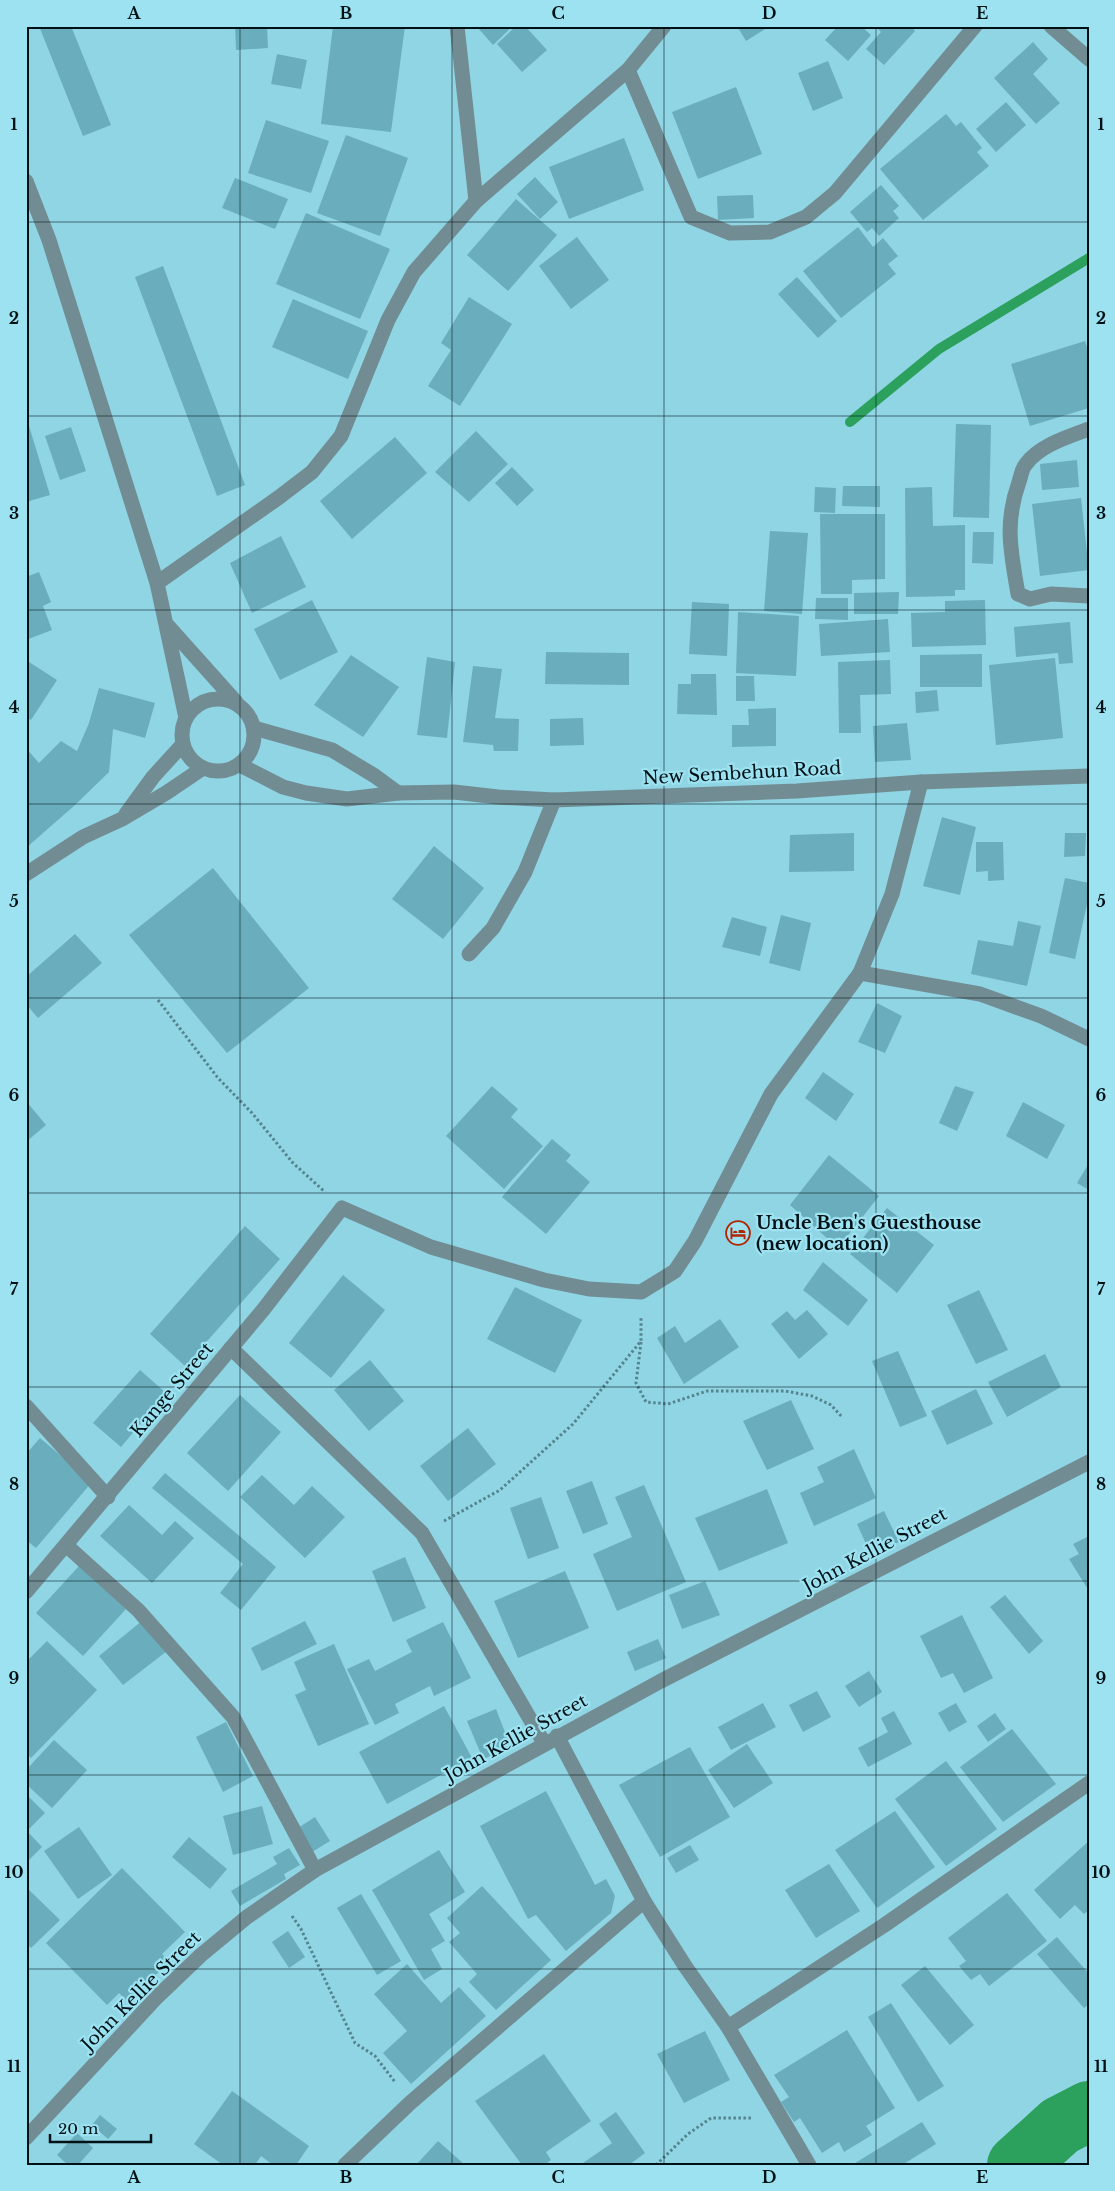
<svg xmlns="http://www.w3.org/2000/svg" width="1115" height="2191" font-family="'Libre Baskerville',serif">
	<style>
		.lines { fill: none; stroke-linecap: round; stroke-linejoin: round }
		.stream { stroke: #2ca05d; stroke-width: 10 }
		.river { stroke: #2ca05d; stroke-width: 60 }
		.building { fill: #6aaebd }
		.path { stroke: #54848e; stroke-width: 3; stroke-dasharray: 2.5 2.5; stroke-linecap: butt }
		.minor { stroke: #718d93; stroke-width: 15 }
		.grid { fill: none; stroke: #001116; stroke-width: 1; stroke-opacity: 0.55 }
		.labels { text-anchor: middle; stroke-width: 4.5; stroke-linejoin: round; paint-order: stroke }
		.street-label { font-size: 18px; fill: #001116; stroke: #9ce2f1 }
		.poi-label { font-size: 18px; font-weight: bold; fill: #001116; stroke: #9ce2f1; text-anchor: start }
		.neatline { fill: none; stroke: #001116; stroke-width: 2 }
		.grid-label { font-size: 16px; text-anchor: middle; font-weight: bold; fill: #001116 }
	</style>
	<rect width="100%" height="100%" fill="#90d5e4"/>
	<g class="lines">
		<polyline class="stream" points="850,422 939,349 1089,258"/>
		<polyline class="river" points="1017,2165 1060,2126 1089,2111"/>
	</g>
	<g class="building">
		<polygon points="39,26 71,26 111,125 83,136"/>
		<polygon points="235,26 267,26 268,48 236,50"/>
		<polygon points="333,26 405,26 391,132 321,124"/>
		<polygon points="481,26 513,26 493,45 478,28"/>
		<polygon points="516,26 525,26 547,50 522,72 497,44"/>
		<polygon points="737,26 770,26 746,41"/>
		<polygon points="838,26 861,26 871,35 848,61 825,40"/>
		<polygon points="875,26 911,26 915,31 884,65 866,49 881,32"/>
		<polygon points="1033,42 1048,59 1033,74 1060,103 1036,124 994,78"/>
		<polygon points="277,54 307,60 301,89 271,84"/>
		<polygon points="828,61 843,98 813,111 798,73"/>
		<polygon points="736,87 762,154 698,179 672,112"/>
		<polygon points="1006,102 1026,125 996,152 976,129"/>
		<polygon points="946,114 956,126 961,122 982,148 977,152 989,166 923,220 880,169"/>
		<polygon points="266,120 329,141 311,193 248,173"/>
		<polygon points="346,135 408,158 380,236 317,213"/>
		<polygon points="624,138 644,190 569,219 549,167"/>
		<polygon points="535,177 558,202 540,219 517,194"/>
		<polygon points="235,178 288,199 275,229 222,208"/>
		<polygon points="881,185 899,206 893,211 899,218 879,236 872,228 867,232 850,212"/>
		<polygon points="753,195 754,218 718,220 717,196"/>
		<polygon points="516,199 557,235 508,291 467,255"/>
		<polygon points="306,213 390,249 360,319 276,284"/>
		<polygon points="858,227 873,247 883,238 898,256 888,264 896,274 841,318 803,271"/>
		<polygon points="577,237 609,280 571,309 539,266"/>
		<polygon points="163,266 245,485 217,496 135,277"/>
		<polygon points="797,277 837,321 818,338 778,294"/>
		<polygon points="469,297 512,324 460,406 428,386 451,350 441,343"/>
		<polygon points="293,299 368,331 348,379 272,347"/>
		<polygon points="1085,341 1089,354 1089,408 1030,426 1011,364"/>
		<polygon points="26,416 50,495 26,502"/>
		<polygon points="956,424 991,425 989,518 953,517"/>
		<polygon points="71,427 86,471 60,480 45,436"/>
		<polygon points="476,431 508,464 469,502 435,472"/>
		<polygon points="395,437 427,473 352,539 320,501"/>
		<polygon points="1077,460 1079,487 1042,490 1040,464"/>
		<polygon points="512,467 534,490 517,506 495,483"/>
		<polygon points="843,486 880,486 880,507 842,506"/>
		<polygon points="815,487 836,488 835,513 814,512"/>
		<polygon points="932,487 933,526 965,525 965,590 955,590 955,596 906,597 905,488"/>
		<polygon points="1081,498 1089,570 1040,576 1032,504"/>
		<polygon points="820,514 885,514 885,579 852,580 852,594 821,594"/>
		<polygon points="770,531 808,533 802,614 764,611"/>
		<polygon points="973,532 994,532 993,564 972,563"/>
		<polygon points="281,536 306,587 252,613 230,563"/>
		<polygon points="39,572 51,602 43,606 52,630 26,640 26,577"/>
		<polygon points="899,592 898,614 854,614 854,593"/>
		<polygon points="816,598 848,598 848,620 815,619"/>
		<polygon points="312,600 338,652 280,680 254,629"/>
		<polygon points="985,600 986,645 912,647 911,613 945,612 945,601"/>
		<polygon points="692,602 729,604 727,656 689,654"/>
		<polygon points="738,612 799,616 796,676 736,673"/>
		<polygon points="888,619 890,652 821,656 819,624"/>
		<polygon points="1070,622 1073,663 1059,664 1058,653 1016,657 1014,627"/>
		<polygon points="546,652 629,653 629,685 545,684"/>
		<polygon points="982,654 982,687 920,687 920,655"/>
		<polygon points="351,655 399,687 363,737 314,705"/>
		<polygon points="427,657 455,662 447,738 417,735"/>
		<polygon points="1055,658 1063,738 996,745 989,665"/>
		<polygon points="26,660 57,680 31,720 26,717"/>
		<polygon points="890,660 891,694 860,695 861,733 839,733 838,662"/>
		<polygon points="473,666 502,669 495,718 519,719 518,751 494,751 493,745 463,742"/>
		<polygon points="691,674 716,674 717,715 677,714 678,684 691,684"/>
		<polygon points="736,676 754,676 755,701 736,701"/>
		<polygon points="99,688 155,703 145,738 113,729 109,772 75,805 26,848 26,748 39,763 61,741 77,751 89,723"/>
		<polygon points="937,690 939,711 916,713 915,692"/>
		<polygon points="776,708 776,746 732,747 732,725 749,725 748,709"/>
		<polygon points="583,718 584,745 550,746 550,719"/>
		<polygon points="907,723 911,760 875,762 873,726"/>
		<polygon points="942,817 976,827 960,895 923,886"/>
		<polygon points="854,833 854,871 789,872 790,835"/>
		<polygon points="1065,833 1086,833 1085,856 1064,857"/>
		<polygon points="976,842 1003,842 1004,880 988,881 988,871 976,872"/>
		<polygon points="434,846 484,888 443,939 392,899"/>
		<polygon points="213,868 309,988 227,1053 129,935"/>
		<polygon points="1065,878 1089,883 1089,895 1075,959 1049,953"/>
		<polygon points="781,915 811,923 800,971 769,963"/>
		<polygon points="732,917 767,927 760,956 722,947"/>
		<polygon points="1018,921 1041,926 1027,986 971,974 978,940 1013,946"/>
		<polygon points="75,934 102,963 38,1018 26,1004 26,977"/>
		<polygon points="877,1003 902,1016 885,1053 858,1042"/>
		<polygon points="823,1072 854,1094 836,1121 805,1098"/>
		<polygon points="492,1086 518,1109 511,1117 543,1146 504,1189 446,1136"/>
		<polygon points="955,1086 974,1092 957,1131 939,1123"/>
		<polygon points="26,1101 46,1125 26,1142"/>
		<polygon points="1023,1102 1065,1125 1047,1159 1006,1136"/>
		<polygon points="552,1139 571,1155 566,1161 590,1182 546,1234 502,1197"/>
		<polygon points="829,1155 879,1196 838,1248 790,1205"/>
		<polygon points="1089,1163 1089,1190 1077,1183"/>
		<polygon points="887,1208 934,1245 897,1293 850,1254"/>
		<polygon points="245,1226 280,1259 185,1366 150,1334"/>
		<polygon points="823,1262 868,1300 848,1326 803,1290"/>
		<polygon points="343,1275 385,1310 331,1378 289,1343"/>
		<polygon points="515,1287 582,1320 555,1373 487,1339"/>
		<polygon points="979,1290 1008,1350 976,1364 947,1305"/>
		<polygon points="807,1310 828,1334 799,1359 771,1324 787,1311 795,1320"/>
		<polygon points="720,1319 739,1347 684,1384 657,1338 675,1326 685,1343"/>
		<polygon points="898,1351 927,1416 900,1427 872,1361"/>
		<polygon points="1045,1354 1061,1387 1007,1417 988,1382"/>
		<polygon points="370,1360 404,1401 369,1431 334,1390"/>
		<polygon points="140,1370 166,1393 121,1447 93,1423"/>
		<polygon points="976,1389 993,1424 947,1445 931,1411"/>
		<polygon points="240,1395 281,1432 228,1491 187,1453"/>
		<polygon points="791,1400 814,1449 767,1470 743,1421"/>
		<polygon points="468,1428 496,1464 448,1501 420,1466"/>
		<polygon points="40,1438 92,1482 36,1548 26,1540 26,1454"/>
		<polygon points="854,1449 876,1498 814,1526 800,1493 824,1482 817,1467"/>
		<polygon points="165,1473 276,1567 241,1610 220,1593 243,1564 152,1488"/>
		<polygon points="262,1475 294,1505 312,1486 345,1517 305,1558 240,1497"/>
		<polygon points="592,1481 608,1524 583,1534 566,1491"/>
		<polygon points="644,1485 686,1582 617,1611 593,1554 632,1537 615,1497"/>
		<polygon points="767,1489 788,1543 719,1571 695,1518"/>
		<polygon points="541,1497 559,1548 528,1559 510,1508"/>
		<polygon points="129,1505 162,1535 175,1521 194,1538 152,1583 100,1536"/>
		<polygon points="884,1511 899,1542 871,1555 857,1524"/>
		<polygon points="1089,1536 1089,1591 1069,1559 1079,1554 1073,1544"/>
		<polygon points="405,1557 426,1608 393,1622 372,1571"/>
		<polygon points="79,1566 126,1609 83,1656 36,1613"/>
		<polygon points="565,1571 589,1628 518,1658 494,1601"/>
		<polygon points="705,1581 720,1615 682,1629 669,1595"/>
		<polygon points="1005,1595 1043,1641 1029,1654 990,1607"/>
		<polygon points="962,1615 993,1678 964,1693 953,1673 941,1678 920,1636"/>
		<polygon points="143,1620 167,1651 123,1685 99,1656"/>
		<polygon points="305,1621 317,1644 262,1671 251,1648"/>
		<polygon points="443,1622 471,1678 434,1696 430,1686 395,1704 399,1713 375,1725 347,1669 369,1659 375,1671 412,1652 406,1640"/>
		<polygon points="658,1639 666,1658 635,1671 627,1652"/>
		<polygon points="47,1641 97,1690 31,1758 26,1753 26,1662"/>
		<polygon points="334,1644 369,1724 318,1746 295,1695 306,1690 294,1662"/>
		<polygon points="869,1671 882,1692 859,1707 845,1686"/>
		<polygon points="817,1691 831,1717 803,1732 789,1705"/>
		<polygon points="763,1703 776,1727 731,1750 718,1727"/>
		<polygon points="956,1703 967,1722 949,1732 938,1713"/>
		<polygon points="444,1706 472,1758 387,1804 359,1752"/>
		<polygon points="496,1709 511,1748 483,1759 467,1721"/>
		<polygon points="894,1711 912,1744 868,1767 858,1748 888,1732 881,1718"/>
		<polygon points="995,1713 1006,1729 988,1742 977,1726"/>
		<polygon points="226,1722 253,1776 223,1792 196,1737"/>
		<polygon points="1012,1729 1056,1784 1003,1822 960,1767"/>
		<polygon points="54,1740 87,1770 52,1808 26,1784 26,1770"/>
		<polygon points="747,1744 773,1783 734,1808 708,1770"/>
		<polygon points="690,1747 730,1817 660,1857 619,1785"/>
		<polygon points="946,1761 997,1829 946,1866 895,1799"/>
		<polygon points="546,1791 595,1885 606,1879 615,1896 611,1913 566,1951 536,1915 528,1919 480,1826"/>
		<polygon points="26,1794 45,1813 27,1831 42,1847 26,1863"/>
		<polygon points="262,1806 273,1844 233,1855 223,1816"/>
		<polygon points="895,1811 935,1867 877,1908 835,1850"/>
		<polygon points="315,1817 330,1841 312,1852 298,1828"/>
		<polygon points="79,1827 112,1875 78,1899 44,1851"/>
		<polygon points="189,1837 227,1869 210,1889 172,1857"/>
		<polygon points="1089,1841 1089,1910 1084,1914 1075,1905 1060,1919 1034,1890"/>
		<polygon points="690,1845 699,1860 676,1873 667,1858"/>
		<polygon points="289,1848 300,1865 284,1874 286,1879 240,1906 231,1891 277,1864 273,1857"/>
		<polygon points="439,1850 465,1892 429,1914 445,1941 431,1949 442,1969 424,1980 372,1890"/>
		<polygon points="829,1864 860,1911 816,1938 785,1890"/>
		<polygon points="122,1868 185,1932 162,1954 169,1962 128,2002 119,1993 107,2005 46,1943"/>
		<polygon points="482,1886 551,1960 496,2010 469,1982 477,1974 449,1942 460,1933 447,1918"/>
		<polygon points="26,1887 60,1920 31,1948 26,1943"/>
		<polygon points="1007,1893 1047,1941 989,1986 980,1974 971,1980 959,1966 966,1961 948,1938"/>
		<polygon points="361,1894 401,1961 377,1975 337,1908"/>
		<polygon points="288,1931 305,1957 289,1968 272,1942"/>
		<polygon points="1057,1937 1089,1974 1089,2004 1084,2008 1037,1954"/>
		<polygon points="407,1964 441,2003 459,1987 486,2016 411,2084 383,2053 407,2031 374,1994"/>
		<polygon points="925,1966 974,2025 950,2045 901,1985"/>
		<polygon points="891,2003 944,2086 918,2102 868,2017"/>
		<polygon points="847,2030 895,2108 866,2126 872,2135 844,2152 839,2142 822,2153 800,2118 794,2122 781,2102 789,2097 774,2075"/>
		<polygon points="705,2031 730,2080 684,2103 657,2054"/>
		<polygon points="544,2054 591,2121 546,2152 551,2160 544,2165 522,2165 475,2101"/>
		<polygon points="232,2091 309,2146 296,2165 273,2165 261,2156 255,2165 223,2165 194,2144"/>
		<polygon points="616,2112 645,2153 629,2165 580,2165 612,2143 599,2124"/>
		<polygon points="100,2115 117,2129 108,2139 92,2125"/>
		<polygon points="922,2122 936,2144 902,2165 852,2165"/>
		<polygon points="77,2133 93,2148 78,2165 68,2165 57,2155"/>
		<polygon points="438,2141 465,2165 416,2165"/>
	</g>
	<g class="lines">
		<g class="path">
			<polyline points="158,1000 218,1078 252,1113 293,1163 325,1192"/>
			<polyline points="641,1342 636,1383 646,1402 668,1404 707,1391 785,1391 812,1396 831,1405 842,1417"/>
			<polyline points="444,1521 500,1490 573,1424 641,1341 641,1317"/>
			<polyline points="292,1916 301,1929 355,2043 375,2056 395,2082"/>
			<polyline points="656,2165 688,2134 711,2118 753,2118"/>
		</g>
		<g class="minor">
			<polyline points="457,26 476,201"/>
			<polyline points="1051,26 1089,59"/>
			<polyline points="628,70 691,217 730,233 770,232 806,217 835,193 975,26"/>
			<polyline points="26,181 49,240 157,583 186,718"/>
			<path d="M1089,429C1068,437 1040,445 1026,464C1022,468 1021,476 1019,482C1004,524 1011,552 1018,594L1030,599L1051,594L1089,596"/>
			<polyline points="157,583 278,498 312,472 341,436 388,320 414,272 476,201 628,70 664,26"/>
			<polyline points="168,626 236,702"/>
			<circle cx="218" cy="735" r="36"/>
			<polyline points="254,728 332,750 375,776 398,793"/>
			<polyline points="240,765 283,787 306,793 347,799 398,793 454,792 498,797 554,800 797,791 921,782 1089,776"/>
			<polyline points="126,814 153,777 183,744"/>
			<polyline points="26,874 83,837 122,819 166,793 203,768"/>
			<polyline points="469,954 493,928 525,872 554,800"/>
			<polyline points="860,973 980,994 1041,1016 1089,1039"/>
			<polyline points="231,1348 422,1533 544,1743"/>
			<polyline points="26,1406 108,1497"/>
			<polyline points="67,1546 138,1610 233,1717 315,1870"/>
			<polyline points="26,1592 263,1310 342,1208 431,1247 544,1280 589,1289 641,1292 675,1271 695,1241 771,1094 860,973 892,894 921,782"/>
			<polyline points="644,1901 685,1966 728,2027 809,2165"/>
			<polyline points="728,2027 883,1926 1089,1783"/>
			<polyline points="26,2138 157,1997 201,1955 247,1917 315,1870 661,1681 1089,1462"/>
			<polyline points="345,2165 410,2103 644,1901 557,1736"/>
		</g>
	</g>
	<path class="grid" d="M240,26V2165M452,26V2165M664,26V2165M876,26V2165M26,222H1089M26,416H1089M26,610H1089M26,804H1089M26,998H1089M26,1193H1089M26,1387H1089M26,1581H1089M26,1775H1089M26,1969H1089"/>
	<defs>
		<g id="hotel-ring" transform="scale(1.25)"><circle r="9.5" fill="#9ce2f1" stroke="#b12502" stroke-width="1.5"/><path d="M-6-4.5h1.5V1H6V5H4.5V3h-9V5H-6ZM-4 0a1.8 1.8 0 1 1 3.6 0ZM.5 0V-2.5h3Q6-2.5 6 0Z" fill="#b12502"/></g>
	</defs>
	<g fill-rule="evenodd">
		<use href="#hotel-ring" x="738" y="1233"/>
	</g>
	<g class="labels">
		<g class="street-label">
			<text transform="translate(742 773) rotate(-3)" y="6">New Sembehun Road</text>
			<text transform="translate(172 1390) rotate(-50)" y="6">Kange Street</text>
			<text transform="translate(875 1550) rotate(-28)" y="6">John Kellie Street</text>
			<text transform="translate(516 1738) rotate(-29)" y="6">John Kellie Street</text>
			<text transform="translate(141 1991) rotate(-45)" y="6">John Kellie Street</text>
		</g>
		<g class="poi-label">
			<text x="756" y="1229">Uncle Ben's Guesthouse<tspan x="756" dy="21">(new location)</tspan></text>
		</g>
	</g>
	<rect width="1115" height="2191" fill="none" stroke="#9ce2f1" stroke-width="55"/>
	<path d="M50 2134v8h101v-8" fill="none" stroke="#001116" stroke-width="2.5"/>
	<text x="58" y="2134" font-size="15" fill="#001116" stroke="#9ce2f1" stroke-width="4" paint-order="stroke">20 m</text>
	<rect x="28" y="28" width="1060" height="2136" class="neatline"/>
	<g class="grid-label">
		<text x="134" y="19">A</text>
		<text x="346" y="19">B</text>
		<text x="558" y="19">C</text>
		<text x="769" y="19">D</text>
		<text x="982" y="19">E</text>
		<text x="14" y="130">1</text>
		<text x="1101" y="130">1</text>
		<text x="14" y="324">2</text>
		<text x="1101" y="324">2</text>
		<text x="14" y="519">3</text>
		<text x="1101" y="519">3</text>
		<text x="14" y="713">4</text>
		<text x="1101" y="713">4</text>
		<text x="14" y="907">5</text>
		<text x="1101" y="907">5</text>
		<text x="14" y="1101">6</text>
		<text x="1101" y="1101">6</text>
		<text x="14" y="1295">7</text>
		<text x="1101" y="1295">7</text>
		<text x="14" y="1490">8</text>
		<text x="1101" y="1490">8</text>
		<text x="14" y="1684">9</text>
		<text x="1101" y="1684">9</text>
		<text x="14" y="1878">10</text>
		<text x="1101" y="1878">10</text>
		<text x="14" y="2072">11</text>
		<text x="1101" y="2072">11</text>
		<text x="134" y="2183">A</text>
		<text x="346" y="2183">B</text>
		<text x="558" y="2183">C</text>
		<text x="769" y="2183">D</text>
		<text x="982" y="2183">E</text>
	</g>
</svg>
